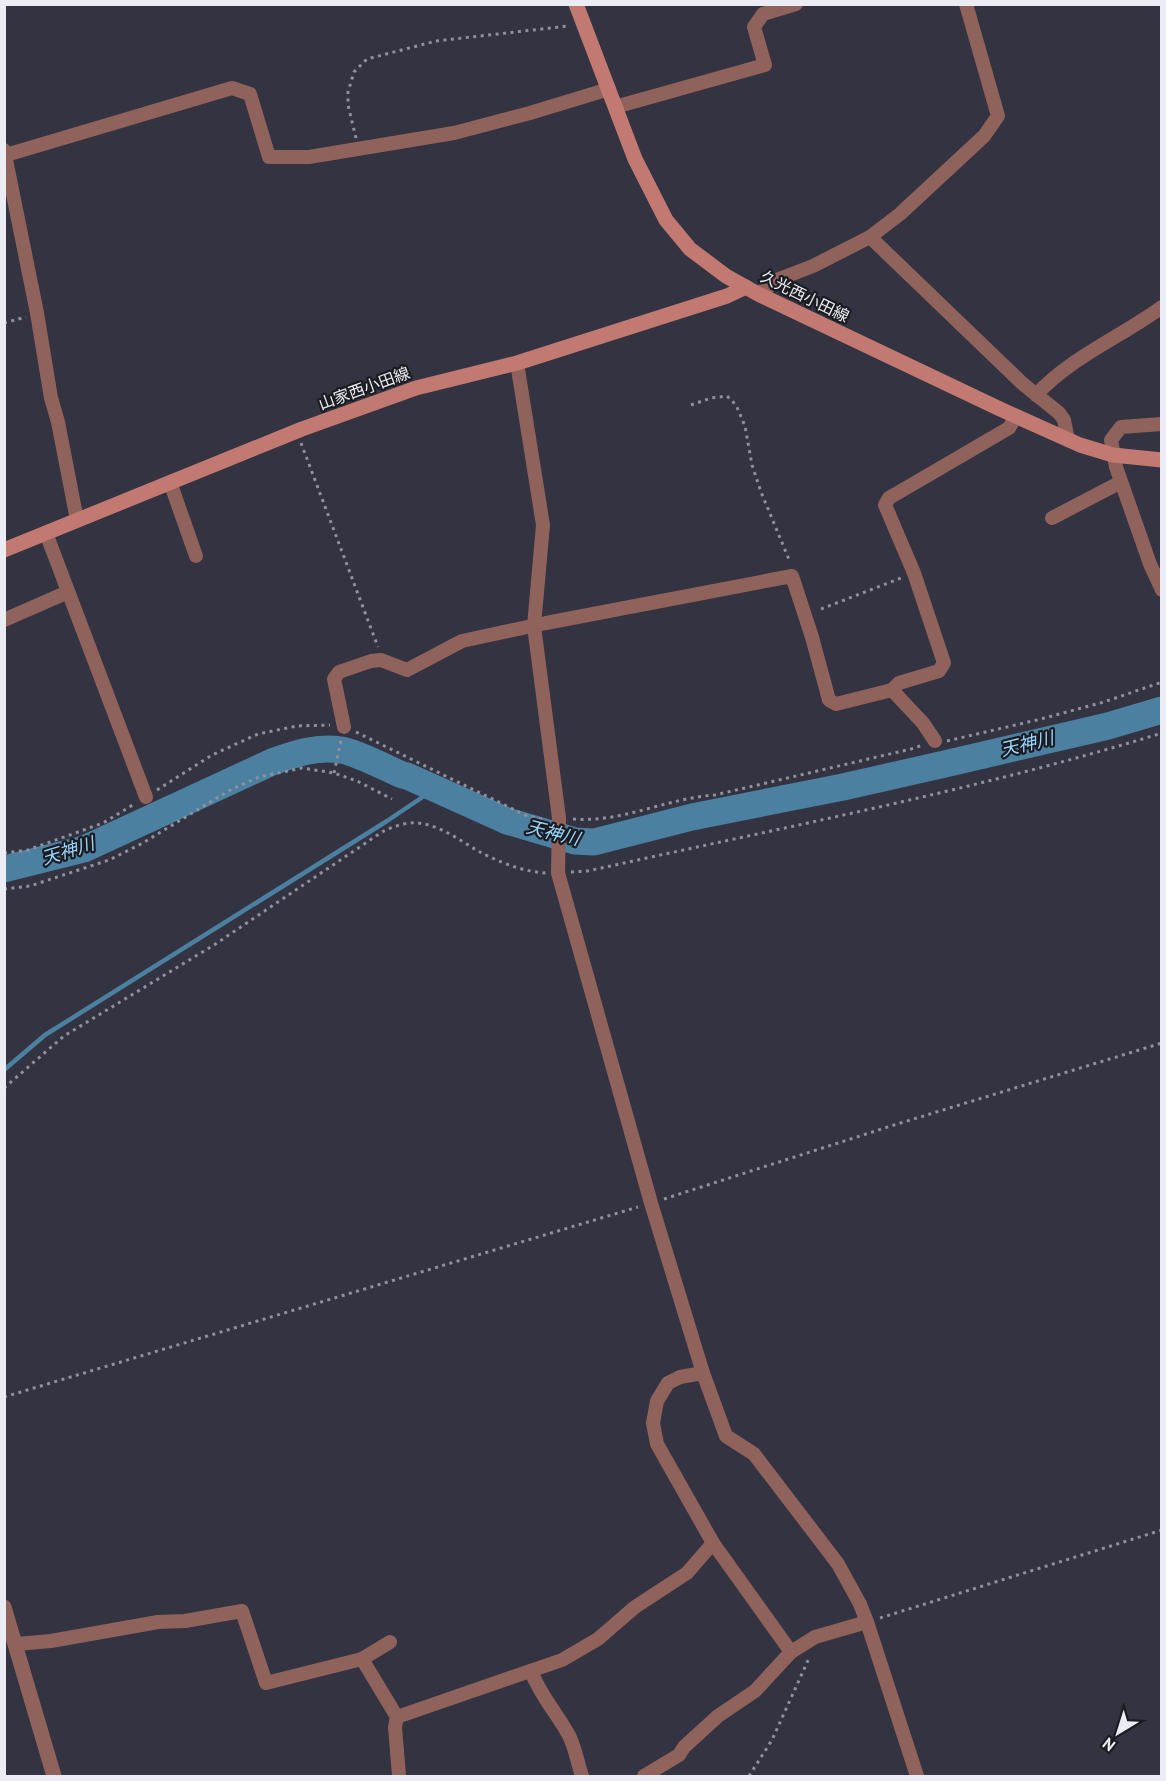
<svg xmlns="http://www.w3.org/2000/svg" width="1166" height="1781" font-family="'PT Sans','Noto Sans JP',sans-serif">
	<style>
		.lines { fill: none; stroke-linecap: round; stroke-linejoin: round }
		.stream { stroke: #4b80a1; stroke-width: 4.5 }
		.river { stroke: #4b80a1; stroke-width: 27 }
		.path { stroke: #91919c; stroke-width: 3; stroke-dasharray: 3 4.5; stroke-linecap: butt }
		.minor { stroke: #90625c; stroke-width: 14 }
		.tertiary { stroke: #90625c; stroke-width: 15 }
		.secondary { stroke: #c27972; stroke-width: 15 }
		.labels { text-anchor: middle; stroke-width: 4.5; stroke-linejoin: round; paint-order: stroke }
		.street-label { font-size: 16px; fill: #ececf5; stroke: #1b1c22 }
		.water-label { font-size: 18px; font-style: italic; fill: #98d6fe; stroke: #1b1c22 }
	</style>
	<rect width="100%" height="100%" fill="#333341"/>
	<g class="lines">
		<polyline class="stream" points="4,1070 45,1035 387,821 436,788"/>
		<path class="river" d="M4,869L84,849L272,762C294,754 317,746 341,750C356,752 386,768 402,775L407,776L507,821L575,841L594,842L692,817L843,787L949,763L1108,726L1162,710"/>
		<g class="path">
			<polyline points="356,138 348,105 348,92 354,72 367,59 436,41 568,26"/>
			<polyline points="4,323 26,317"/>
			<polyline points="691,405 711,398 727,396 736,405 745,426 752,465 761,492 790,562"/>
			<polyline points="301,443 378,647"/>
			<polyline points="821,609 901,578"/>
			<polyline points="356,732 525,815 545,820"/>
			<polyline points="947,741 1037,720 1104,702 1162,682"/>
			<polyline points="334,773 341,740"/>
			<polyline points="157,790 212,755 258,734 297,726 330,725"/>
			<path d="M573,819C622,823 667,798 715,795L911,749L923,745"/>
			<polyline points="4,853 28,850 103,823 136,803"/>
			<path d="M571,872L588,871C780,828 974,791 1162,733"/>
			<polyline points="4,889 30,886 109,860 141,844 232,789 259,777 302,768 334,773 357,781 392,799"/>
			<path d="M4,1088L64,1036L214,945L382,832C392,827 405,822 417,823C441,825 460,841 480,852C499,862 524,872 546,873"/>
			<polyline points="664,1199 894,1125 1162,1043"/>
			<polyline points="4,1397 638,1207"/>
			<polyline points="880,1618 1162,1530"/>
			<polyline points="749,1776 772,1740 810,1656"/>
		</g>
		<g class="minor">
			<polyline points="615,107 765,65 754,27 763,14 796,4"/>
			<polyline points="4,150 37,313 51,398 58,422 77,520"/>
			<polyline points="6,155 232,88 250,94 269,157 309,157 454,133 530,113 609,89"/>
			<polyline points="870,237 1023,384 1059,413 1064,420 1068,440"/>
			<polyline points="758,294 779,279 813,266 870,237 900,214 984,136 998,116 966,4"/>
			<polyline points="517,363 543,525 534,626 559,818 558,873 651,1203 703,1373 726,1436 754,1454 838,1564 860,1604 867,1622 917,1776"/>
			<path d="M1036,395C1071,357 1121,337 1162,307"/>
			<polyline points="1162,424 1121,427 1111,440 1116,467 1150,564 1162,590"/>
			<polyline points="170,482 196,556"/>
			<polyline points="1052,518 1121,482"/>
			<polyline points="46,533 146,797"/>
			<polyline points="4,620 68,592"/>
			<polyline points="892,690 923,723 935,741"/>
			<polyline points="344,727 334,679 339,672 371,661 381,660 407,670 462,641 546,623 792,576 812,637 829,700 836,704 892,690 899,683 939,671 944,663 914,573 885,505 889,498 1009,428 1016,416"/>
			<polyline points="703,1373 680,1377 668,1383 657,1401 653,1423 657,1444 713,1543 791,1652"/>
			<polyline points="16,1644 51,1641 158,1622 185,1621 242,1611 266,1683 362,1659 397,1717 395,1727 399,1776"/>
			<polyline points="362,1659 390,1642"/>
			<path d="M531,1671C539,1693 555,1711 567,1732C575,1744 577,1762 582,1776"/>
			<polyline points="397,1717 562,1660 598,1639 635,1607 687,1573 713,1543"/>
			<polyline points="644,1776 679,1755 684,1747 718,1716 755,1691 791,1652 815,1637 867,1622"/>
		</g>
		<polyline class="tertiary" points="4,1607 54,1776"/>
		<g class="secondary">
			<polyline points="576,4 635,159 666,220 690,249 726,276 758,294 1000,409 1080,445 1113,455 1162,460"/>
			<polyline points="4,550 302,429 416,388 517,363 727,296 746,287"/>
		</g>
	</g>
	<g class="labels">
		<g class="street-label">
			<text transform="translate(805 296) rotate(26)" y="6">久光西小田線</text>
			<text transform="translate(364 388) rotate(-20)" y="6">山家西小田線</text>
		</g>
		<g class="water-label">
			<text transform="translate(1027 744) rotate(-14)" y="6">天神川</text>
			<text transform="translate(553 833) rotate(14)" y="6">天神川</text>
			<text transform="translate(68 851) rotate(-17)" y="6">天神川</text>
		</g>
	</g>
	<rect width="1166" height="1781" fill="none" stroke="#ececf5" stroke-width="12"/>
	<g transform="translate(1118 1733) rotate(218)" stroke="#1b1c22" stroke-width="4.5" paint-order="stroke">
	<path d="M0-4.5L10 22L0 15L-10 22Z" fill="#ececf5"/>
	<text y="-9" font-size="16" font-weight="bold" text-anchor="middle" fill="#ececf5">N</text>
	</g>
</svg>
